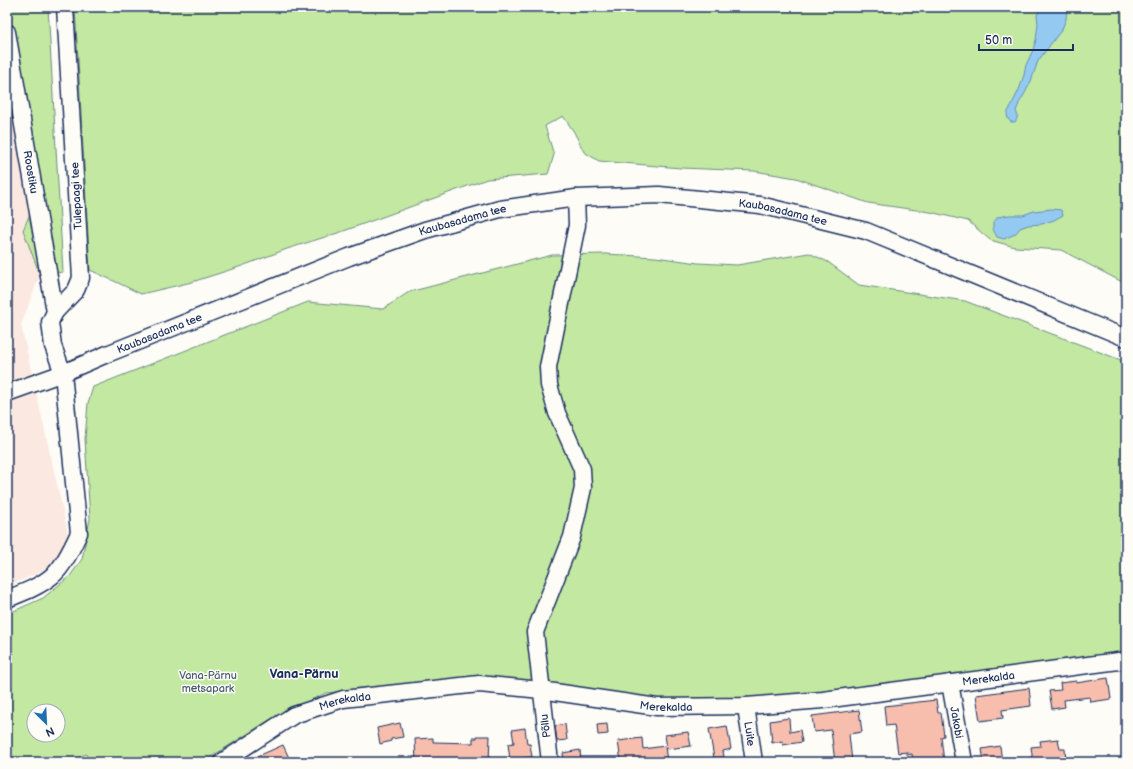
<svg xmlns="http://www.w3.org/2000/svg" width="1133" height="769" font-family="'Balsamiq Sans',sans-serif">
	<style>
		.built { fill: #fbe9e1 }
		.green { fill: #c2e8a2; stroke: #6e8c80; fill-rule: evenodd }
		.water { fill: #94caf2; stroke: #648cb7 }
		.building { fill: #f7bead; stroke: #1b2f5e }
		.lines { fill: none; stroke-linecap: round; stroke-linejoin: round }
		.minor-casing { stroke: #1b2f5e; stroke-width: 19 }
		.minor { stroke: #fdfcf7; stroke-width: 16 }
		.labels { text-anchor: middle; stroke-width: 3; stroke-linejoin: round; paint-order: stroke }
		.street-label { font-size: 11px; fill: #1b2f5e; stroke: #fdfcf7 }
		.park-label { font-size: 11px; fill: #455d6f; stroke: #fdfcf7 }
		.quarter-label { font-size: 13px; font-weight: bold; fill: #1b2f5e; stroke: #fdfcf7 }
	</style>
	<rect width="100%" height="100%" fill="#fdfcf7"/>
	<filter id="ink" filterUnits="userSpaceOnUse"><feTurbulence type="fractalNoise" baseFrequency=".025" numOctaves="2"/><feDisplacementMap in="SourceGraphic" scale="8" xChannelSelector="R" yChannelSelector="G"/><feConvolveMatrix kernelMatrix="1 2 1 2 8 2 1 2 1" color-interpolation-filters="sRGB"/></filter>
	<g filter="url(#ink)">
		<polygon class="built" points="7,84 26,125 35,202 23,230 40,275 21,325 68,533 60,551 46,569 7,587"/>
		<g class="green">
			<polygon points="7,7 48,7 63,272 40,275 23,230 35,202 26,125 7,84"/>
			<polygon points="75,7 1126,7 1126,284 1061,250 1015,247 990,240 968,221 930,212 868,203 796,178 754,171 681,168 599,161 584,152 574,132 563,116 545,126 554,155 548,174 487,179 341,232 287,249 242,266 192,282 141,294 114,281 90,270"/>
			<path d="M809,253L828,262L859,285L965,301L1126,362V654L946,678L761,699L654,702L470,678L326,693L271,719L203,762H90L86,754L69,762H7V614L43,598L70,576L82,559L90,519L85,439L88,403L93,387L308,302L383,309L409,292L552,255L606,254L655,257L698,263L737,265ZM34,711H58V735H34Z"/>
		</g>
		<g class="water">
			<path d="M1041,7H1067L1066,19L1062,29L1038,61L1031,81L1025,93L1019,103L1016,111C1018,115 1018,118 1015,122H1011L1008,119L1007,114L1019,90L1024,75L1026,65L1033,50L1036,40L1038,24L1037,15Z"/>
			<polygon points="1051,209 1061,210 1063,215 1054,220 1042,224 1028,225 1020,228 1015,234 1004,239 997,237 993,229 993,223 998,217 1009,215 1023,215 1034,211"/>
		</g>
		<g class="building">
			<polygon points="1108,678 1111,699 1091,702 1090,697 1064,700 1065,707 1052,709 1049,691 1061,690 1060,683 1076,681 1076,683"/>
			<polygon points="1029,688 1031,706 1002,710 1003,718 980,721 976,695"/>
			<polygon points="936,700 938,713 941,713 944,736 941,737 944,762 913,762 912,754 907,755 907,752 898,753 894,725 886,726 884,706"/>
			<polygon points="859,710 862,732 849,734 852,762 835,762 831,730 814,732 812,716"/>
			<polygon points="789,718 790,732 800,730 802,742 783,745 782,741 772,743 770,721"/>
			<polygon points="400,723 403,737 391,739 391,741 380,744 377,728"/>
			<polygon points="565,724 567,740 557,741 555,726"/>
			<polygon points="607,724 608,734 598,735 597,725"/>
			<polygon points="727,726 731,749 723,751 724,757 714,758 709,729"/>
			<polygon points="525,728 527,744 530,744 532,757 510,760 508,744 514,743 512,730"/>
			<polygon points="688,732 691,746 667,749 665,735"/>
			<polygon points="477,736 490,736 489,761 416,762 415,739 433,738 433,742 473,743 473,738 477,738"/>
			<polygon points="642,738 643,749 665,746 667,762 621,762 618,741"/>
			<polygon points="1058,739 1060,749 1065,749 1066,762 1051,762 1051,760 1033,762 1031,747 1041,746 1040,741"/>
			<polygon points="283,745 291,762 245,762"/>
			<polygon points="1000,746 1002,762 984,762 982,749"/>
			<polygon points="580,750 581,762 564,762 563,753"/>
		</g>
		<g class="lines">
			<g class="minor-casing">
				<g id="minor">
					<path id="s1" d="M7,32L55,312"/>
					<polyline points="7,393 63,373 53,346 50,322 55,312 76,290 81,278 65,7"/>
					<path id="s2" d="M7,599C22,593 39,587 52,576C63,568 73,546 79,533L63,373L107,354L349,257L425,230L500,209L576,198L659,195L760,205L866,231L1126,338"/>
					<path id="s3" d="M950,683L964,762"/>
					<path id="s4" d="M746,706L754,762"/>
					<path id="s5" d="M222,762L294,715L343,699L479,684L541,690L657,707L746,706L823,700L1126,660"/>
					<polyline points="550,762 535,632 572,537 583,488 582,469 557,413 549,385 548,367 577,225 576,198"/>
				</g>
			</g>
			<use href="#minor" class="minor"/>
		</g>
	</g>
	<g class="labels">
		<g class="street-label">
			<text dy="4" stroke="none"><textPath href="#s1" startOffset="142">Roostiku</textPath></text>
			<text transform="translate(76 196) rotate(-93)" y="4">Tulepaagi tee</text>
			<text dy="4" stroke="none"><textPath href="#s2" startOffset="1015">Kaubasadama tee</textPath></text>
			<text dy="4" stroke="none"><textPath href="#s2" startOffset="691">Kaubasadama tee</textPath></text>
			<text dy="4" stroke="none"><textPath href="#s2" startOffset="367">Kaubasadama tee</textPath></text>
			<text dy="4" stroke="none"><textPath href="#s5" startOffset="787">Merekalda</textPath></text>
			<text dy="4" stroke="none"><textPath href="#s5" startOffset="139">Merekalda</textPath></text>
			<text dy="4" stroke="none"><textPath href="#s5" startOffset="463">Merekalda</textPath></text>
			<text dy="4" stroke="none"><textPath href="#s3" startOffset="40">Jakobi</textPath></text>
			<text transform="translate(545 726) rotate(-97)" y="4">Põllu</text>
			<text dy="4" stroke="none"><textPath href="#s4" startOffset="28">Luite</textPath></text>
		</g>
		<g class="park-label">
			<text x="208" y="679">Vana-Pärnu<tspan x="208" dy="13">metsapark</tspan></text>
		</g>
		<g class="quarter-label">
			<text x="304" y="678">Vana-Pärnu</text>
		</g>
	</g>
	<rect width="1133" height="769" fill="none" stroke="#fdfcf7" stroke-width="24"/>
	<rect x="12" y="12" width="1109" height="745" fill="none" stroke="#1b2f5e" stroke-width="1.5" filter="url(#ink)"/>
	<g transform="translate(46 723) rotate(156)"><circle r="19" fill="#fdfcf7" stroke="#a3aaba"/>
	<path d="M0-3L7 15L0 10L-7 15Z" fill="#1f6fb2"/>
	<text y="-6" font-size="11" font-weight="bold" text-anchor="middle" fill="#1b2f5e">N</text>
	</g>
	<path d="M979 44v6h94v-6" fill="none" stroke="#1b2f5e" stroke-width="2"/>
	<text x="985" y="44" font-size="12" fill="#1b2f5e" stroke="#fdfcf7" stroke-width="3" paint-order="stroke">50 m</text>
</svg>
